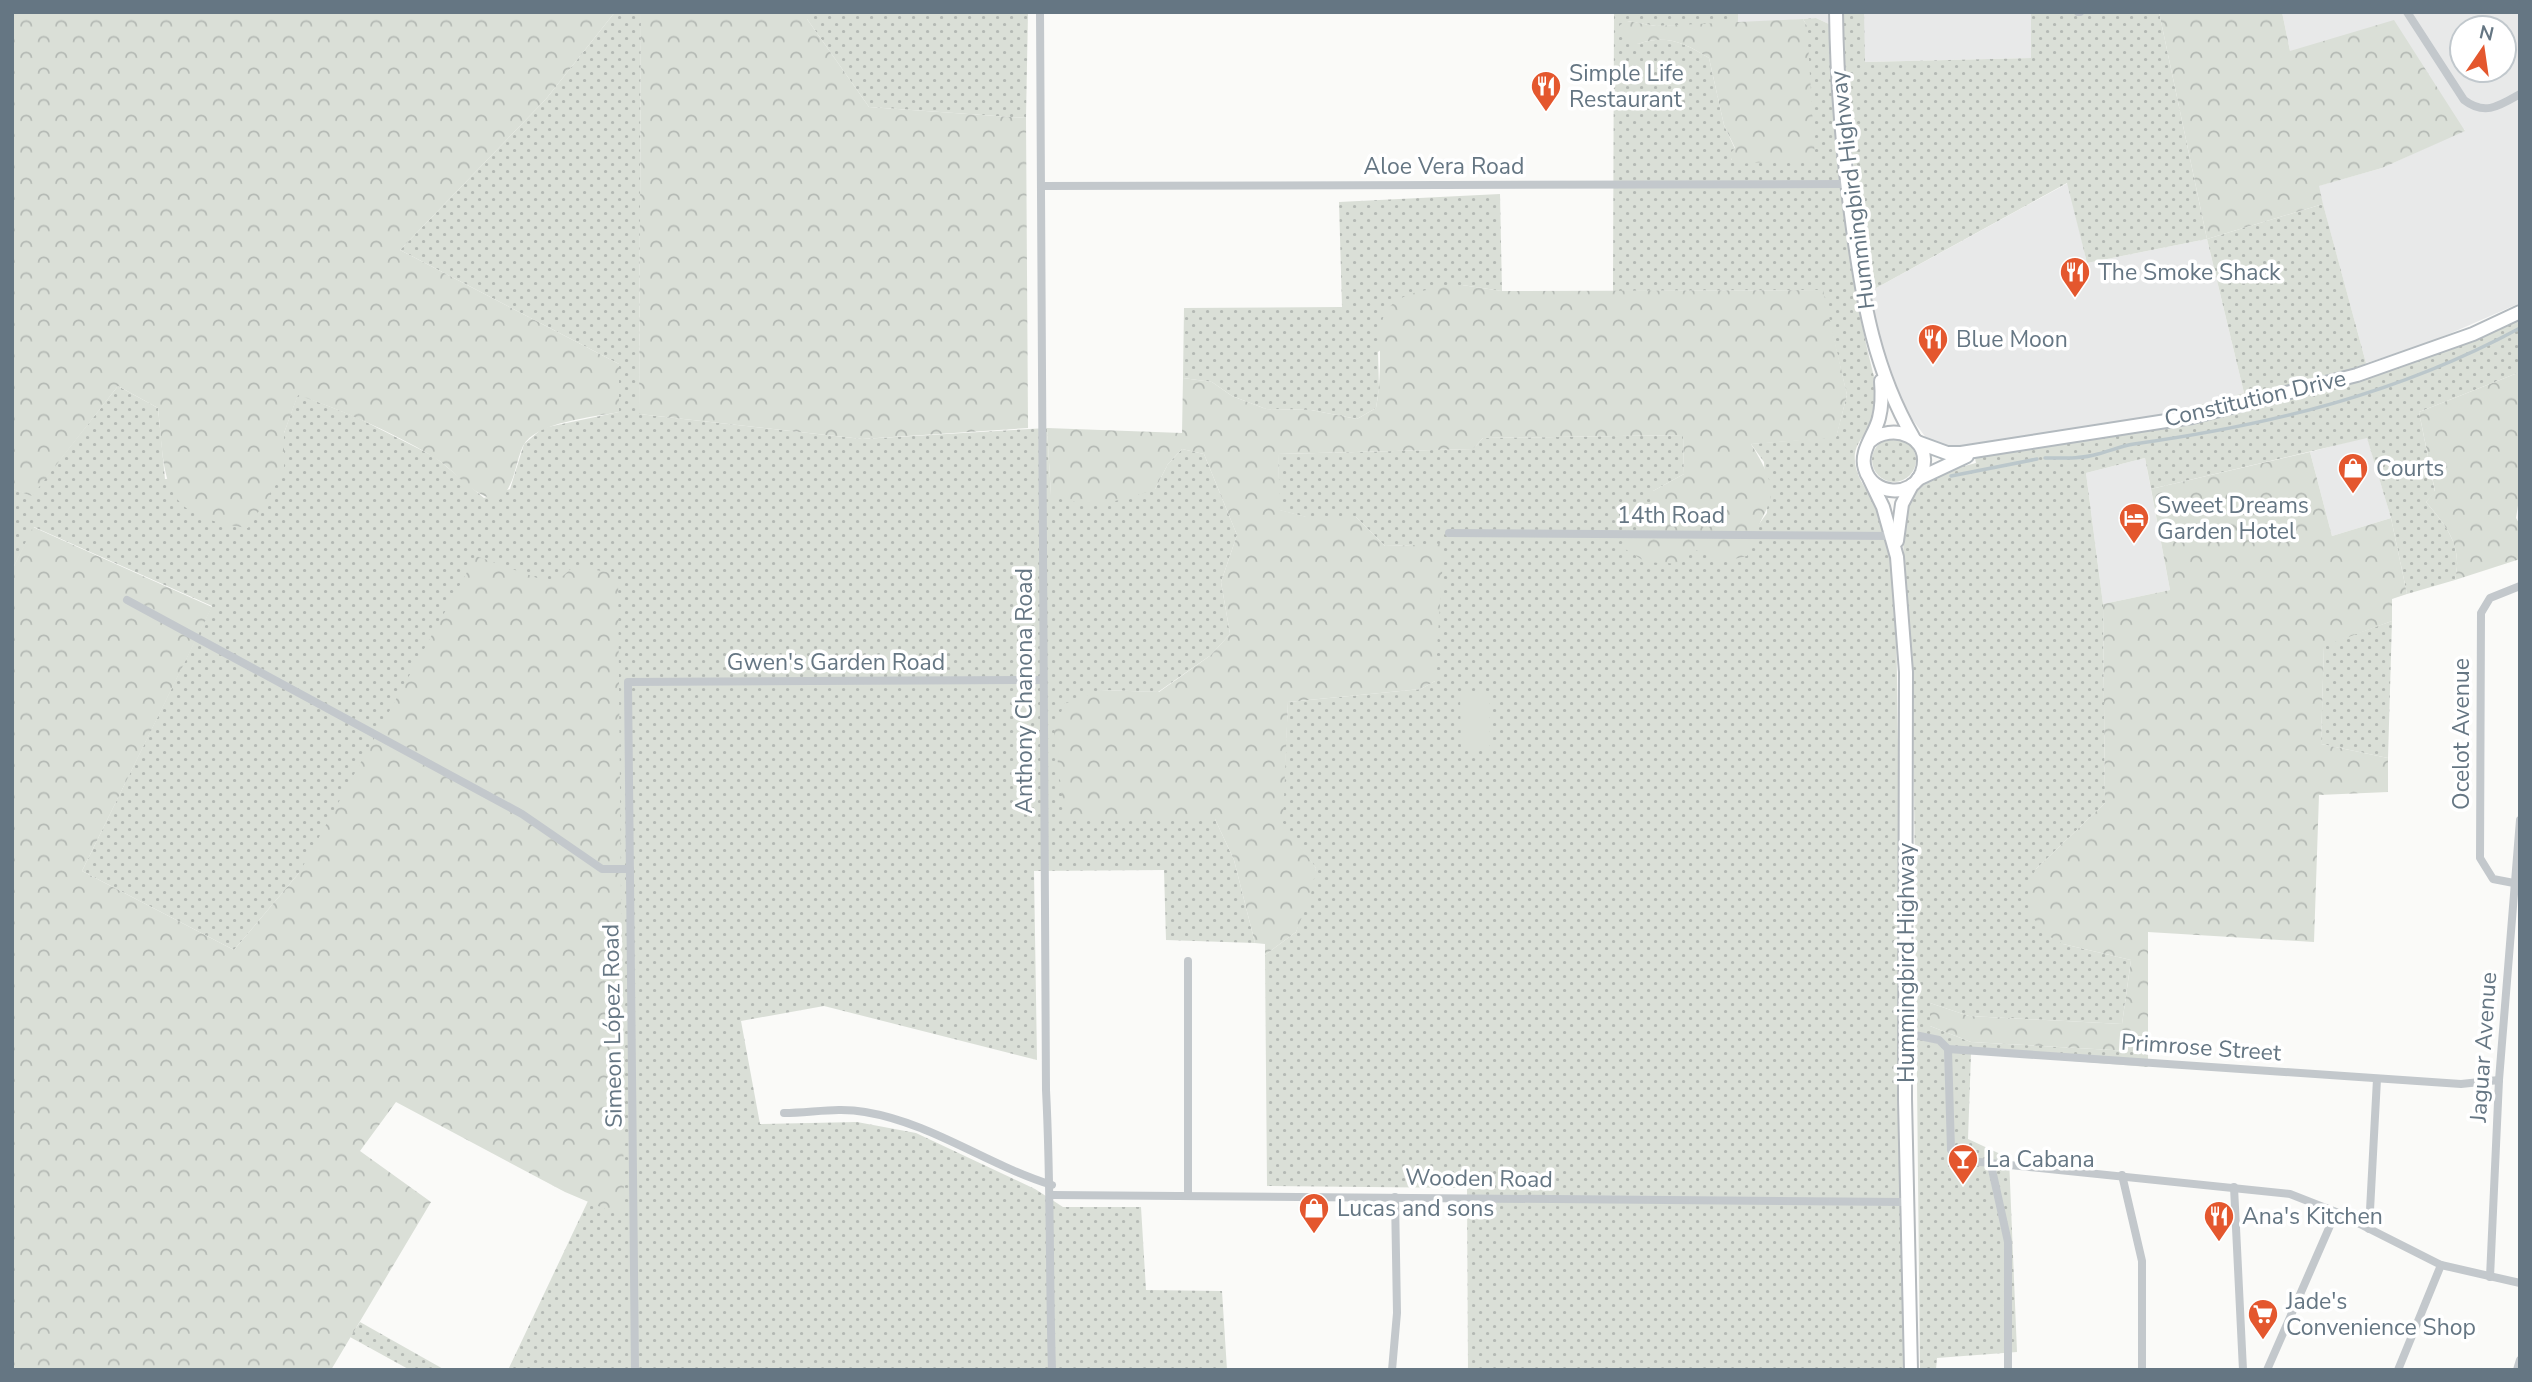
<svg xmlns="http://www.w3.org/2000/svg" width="2532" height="1382" font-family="'Nunito Sans',sans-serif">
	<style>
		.built { fill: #e8e9e9; fill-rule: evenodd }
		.grass { fill: url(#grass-dots) }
		.forest { fill: url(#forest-crowns) }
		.pitch { fill: #dadfd7 }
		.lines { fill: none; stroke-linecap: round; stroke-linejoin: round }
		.stream { stroke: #bbc7cb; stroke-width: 3.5 }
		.secondary-casing { stroke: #b3babf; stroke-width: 16 }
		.primary-casing { stroke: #b5babe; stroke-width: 16 }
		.street { stroke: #c3c8cc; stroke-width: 8 }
		.secondary { stroke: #fff; stroke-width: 12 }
		.primary { stroke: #fff; stroke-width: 12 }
		.labels { text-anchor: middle; stroke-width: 7; stroke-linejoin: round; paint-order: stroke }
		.poi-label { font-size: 23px; fill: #657683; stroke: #fff; text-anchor: start }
		.street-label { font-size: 23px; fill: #657683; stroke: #fff }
	</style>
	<defs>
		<pattern id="grass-dots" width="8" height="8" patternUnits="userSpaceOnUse" patternTransform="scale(1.75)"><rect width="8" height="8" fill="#dadfd7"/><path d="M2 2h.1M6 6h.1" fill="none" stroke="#b4b9b4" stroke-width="1.8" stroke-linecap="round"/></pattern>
		<pattern id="forest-crowns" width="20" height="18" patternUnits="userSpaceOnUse" patternTransform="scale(1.75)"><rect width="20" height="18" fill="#dadfd7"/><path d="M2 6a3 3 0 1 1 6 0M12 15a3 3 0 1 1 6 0" fill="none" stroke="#b4b9b4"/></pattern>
	</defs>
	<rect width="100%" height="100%" fill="#fafaf8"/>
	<g class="built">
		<polygon points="1738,12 1828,12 1829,24 1816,18 1738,24"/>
		<polygon points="1864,12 2031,12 2031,58 1864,62"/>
		<path d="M2282,12H2520V303L2426,344L2366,363L2318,186L2382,168L2465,130L2290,51ZM2462,28H2504V70H2462Z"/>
		<polygon points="2068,183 2087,263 2207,239 2244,393 2126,424 1959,451 1927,439 1899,402 1875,331 1869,292"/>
		<polygon points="2367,437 2391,518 2332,536 2310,452"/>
		<polygon points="2145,458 2170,590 2103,604 2086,473"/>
	</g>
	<g class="grass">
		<polygon points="615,12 641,12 639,414 862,439 1047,428 1051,495 1155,489 1168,464 1182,449 1204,454 1237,535 1221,582 1230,634 1211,655 1158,692 1101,690 1065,819 1215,819 1234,860 1255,943 1166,940 1164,870 1034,871 1037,1060 824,1006 741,1021 760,1124 857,1122 916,1133 1035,1189 1063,1207 1141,1207 1146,1290 1222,1291 1227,1370 508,1370 588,1201 624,1216 299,873 234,950 82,871 212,606 34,527 12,570 12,489 32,495 118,386 158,408 165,479 284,472 284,433 298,394 356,417 435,457 484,498 510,489 524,444 543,428 619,412 619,364 400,250 546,99"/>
		<polygon points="807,12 1028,12 1026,118 869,107 807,19"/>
		<path d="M1614,12H1738V24L1656,26L1627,21L1638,44C1666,34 1685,43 1709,58L1724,125L1735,149L1731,160L1807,26L1803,19L1816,18L1829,24C1834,145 1845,264 1875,381C1876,395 1878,410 1871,423C1865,437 1853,444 1855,461C1856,481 1873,496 1880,514C1890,544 1892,577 1896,609L1907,1370H1468L1467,1188L1267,1186L1265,955L1296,932L1316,868L1282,824L1288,702L1421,689L1435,681L1417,545L1385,546L1356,517H1306L1279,510L1278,454L1473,449L1483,438L1683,435L1684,474L1653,491L1690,548L1754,531L1767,513L1764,462L1751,444L1836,437L1847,395L1822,290L1613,291Z"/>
		<path d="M1843,12H1864L1865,62L2031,58V12H2159L2207,239L2323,204L2366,363L2358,373L2520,312V372L2419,412L2435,492L2426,502C2447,527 2463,546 2455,580L2407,594L2391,518L2367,438L2151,489L2145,458L2086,473L2103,604L2105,803L2036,869L2063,944L2131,960L2122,1024L1969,1016L1930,1003V1026L1971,1042L2148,1052V1067L1971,1053L1968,1139L2009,1158L2017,1352L1937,1358L1936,1370H1920L1913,696L1902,527C1907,485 1939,472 1976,463L1973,448L2126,424L2244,393L2207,239L2087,263L2067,183L1869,292L1847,113Z"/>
		<polygon points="1500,194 1502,291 1462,285 1378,352 1379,389 1376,408 1357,419 1311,410 1266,409 1232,396 1212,382 1183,378 1184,308 1342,307 1339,202"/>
		<circle cx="1894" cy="460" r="22"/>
		<polygon points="2392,621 2388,758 2321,744 2324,645"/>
		<polygon points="360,1322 445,1370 410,1370 350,1337"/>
	</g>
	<g class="forest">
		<path d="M12,12H615L546,99L400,250L619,364V412C594,417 535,422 523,446C514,466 516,484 499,500C471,497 456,470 432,456C390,431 344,411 298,395L284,433V472L248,528C159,516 166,484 158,408L118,386L32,496L12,489Z"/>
		<polygon points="641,12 807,12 807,19 869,107 1026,118 1028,428 862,439 639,414"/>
		<polygon points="2159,12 2282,12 2290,51 2394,20 2465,131 2382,168 2319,186 2323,204 2207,239"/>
		<path d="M1803,19L1807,26L1815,159L1735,164L1729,155L1735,148L1724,125L1709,58C1685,43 1666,34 1638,44L1619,30L1620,25L1627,21L1656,26Z"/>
		<path d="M1462,285L1502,291L1823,290L1847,395L1836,438L1751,444C1789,505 1764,498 1747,556L1725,561L1690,548L1680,564L1646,562L1625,549L1633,533L1646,531L1653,491L1684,474L1683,435L1483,438L1473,449L1278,454L1280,510L1307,517H1356L1385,546L1444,544L1435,681L1421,689L1288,702L1283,823L1316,868L1311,894L1296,932L1265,955V944L1255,943L1234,860L1215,819H1065L1054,732L1064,704L1101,690L1159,692L1211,655L1230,634L1221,582L1237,535L1204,454L1182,449L1168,464L1155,489C1118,503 1089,509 1051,496L1047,428L1182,433L1183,378L1212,382L1232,396L1266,409L1311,410L1357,419L1376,408C1391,327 1350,295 1462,285Z"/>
		<path d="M2520,372V493L2516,518L2520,525V559L2455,580C2463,546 2447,527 2426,502L2435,491L2419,412Z"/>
		<polygon points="2310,452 2332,536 2391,518 2407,594 2392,599 2392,621 2324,646 2321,744 2388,758 2388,792 2319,795 2314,942 2148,932 2148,1052 1971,1042 1930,1026 1930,1003 1969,1016 2122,1024 2131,960 2063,944 2045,934 2032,916 2027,885 2036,869 2105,803 2103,604 2170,590 2151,489"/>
		<polygon points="33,527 212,607 82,871 234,950 299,873 476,556 554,584 574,566 618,574 624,1217 565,1192 396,1102 360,1151 431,1202 331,1370 12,1370 12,570"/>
	</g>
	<polygon class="pitch" points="1460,693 1489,693 1489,749 1461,749"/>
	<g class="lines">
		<g class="stream">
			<path d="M2045,458C2062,458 2081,459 2098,454C2110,451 2121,446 2134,444C2270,425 2398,394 2520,328"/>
			<polyline points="1951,476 2037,459"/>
		</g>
		<g class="secondary-casing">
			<g id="secondary">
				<polyline points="1917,442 1947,453 1961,453 2192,417 2357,375 2473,334 2520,312"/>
				<polyline points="1918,479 1967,456"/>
			</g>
		</g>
		<g class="primary-casing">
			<g id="primary">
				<path d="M1836,12C1837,85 1843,157 1853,229C1863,303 1875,371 1913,437"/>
				<path d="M1869,442C1892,421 1934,437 1922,472C1912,499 1872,495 1865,469C1859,451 1875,435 1879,418C1882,406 1882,393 1881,381"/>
				<polyline points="1870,480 1883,507 1897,557 1906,672 1905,1099 1911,1370"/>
				<polyline points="1897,541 1902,504 1912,485"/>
			</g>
		</g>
		<g class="street">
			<path d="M1040,12L1046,1090C1051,1183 1049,1276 1052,1370"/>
			<polyline points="2078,12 2080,12"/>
			<path d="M2407,12L2464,100C2485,116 2499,106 2520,94"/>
			<polyline points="1041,186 1847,184"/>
			<polyline points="1449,533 1892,536"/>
			<polyline points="127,600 522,814 602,869 630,869"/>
			<polyline points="2519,884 2493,879 2480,858 2481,613 2490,598 2520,586"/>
			<polyline points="1188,961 1188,1195"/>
			<polyline points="1905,1033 1939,1040 1948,1049 2461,1084 2499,1080"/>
			<polyline points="1948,1049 1951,1150 1961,1160 2290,1194 2336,1212 2441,1265 2520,1283"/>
			<path d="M784,1113C811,1113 838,1107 865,1112C932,1123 987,1165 1052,1185"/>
			<polyline points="1991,1165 2008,1242 2008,1370"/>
			<polyline points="2122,1175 2142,1261 2142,1370"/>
			<polyline points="2234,1187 2243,1370"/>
			<polyline points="1052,1195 1906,1202"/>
			<polyline points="2369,1229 2377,1079"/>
			<polyline points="2490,1277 2499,1080 2520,820"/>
			<polyline points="635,1370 628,682 1043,680"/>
			<polyline points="1392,1370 1397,1313 1395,1197"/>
			<polyline points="2267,1370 2336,1212"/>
			<polyline points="2398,1370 2441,1265"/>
			<polyline points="2517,1370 2520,1360"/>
		</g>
		<use href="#secondary" class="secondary"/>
		<use href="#primary" class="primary"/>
	</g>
	<defs>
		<g id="restaurant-pin" transform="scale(1.575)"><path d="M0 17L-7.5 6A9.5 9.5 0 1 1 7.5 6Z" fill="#e4572e" stroke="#fff"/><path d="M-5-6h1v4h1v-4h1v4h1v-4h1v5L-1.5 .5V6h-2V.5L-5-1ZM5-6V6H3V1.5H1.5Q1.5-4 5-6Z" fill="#fff"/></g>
		<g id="shop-pin" transform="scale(1.575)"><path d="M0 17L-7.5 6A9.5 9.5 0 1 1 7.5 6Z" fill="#e4572e" stroke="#fff"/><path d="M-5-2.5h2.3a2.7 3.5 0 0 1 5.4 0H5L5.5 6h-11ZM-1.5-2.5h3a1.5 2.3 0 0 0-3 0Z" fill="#fff"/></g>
		<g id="hotel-pin" transform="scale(1.575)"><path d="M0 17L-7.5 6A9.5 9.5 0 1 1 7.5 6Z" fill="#e4572e" stroke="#fff"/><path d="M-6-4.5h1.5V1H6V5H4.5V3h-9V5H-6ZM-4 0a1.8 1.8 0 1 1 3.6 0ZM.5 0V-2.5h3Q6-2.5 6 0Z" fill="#fff"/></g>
		<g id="bar-pin" transform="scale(1.575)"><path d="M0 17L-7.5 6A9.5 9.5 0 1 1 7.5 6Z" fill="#e4572e" stroke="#fff"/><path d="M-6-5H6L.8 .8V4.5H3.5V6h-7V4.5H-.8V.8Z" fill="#fff"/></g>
		<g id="supermarket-pin" transform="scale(1.575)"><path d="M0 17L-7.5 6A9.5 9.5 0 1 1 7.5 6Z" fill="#e4572e" stroke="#fff"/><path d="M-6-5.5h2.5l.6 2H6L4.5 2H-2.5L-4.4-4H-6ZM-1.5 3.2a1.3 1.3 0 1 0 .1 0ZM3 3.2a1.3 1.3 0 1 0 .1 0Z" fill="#fff"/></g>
	</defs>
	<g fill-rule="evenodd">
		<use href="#restaurant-pin" x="1546" y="86"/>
		<use href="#restaurant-pin" x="2075" y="272"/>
		<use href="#restaurant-pin" x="1933" y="339"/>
		<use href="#shop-pin" x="2353" y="468"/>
		<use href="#hotel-pin" x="2134" y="518"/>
		<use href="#bar-pin" x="1963" y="1159"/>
		<use href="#shop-pin" x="1314" y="1208"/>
		<use href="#restaurant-pin" x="2219" y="1216"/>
		<use href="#supermarket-pin" x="2263" y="1314"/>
	</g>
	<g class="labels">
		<g class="poi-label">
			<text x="1569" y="81">Simple Life<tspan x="1569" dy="26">Restaurant</tspan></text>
			<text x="2098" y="280">The Smoke Shack</text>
			<text x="1956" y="347">Blue Moon</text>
			<text x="2376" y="476">Courts</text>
			<text x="2157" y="513">Sweet Dreams<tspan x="2157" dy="26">Garden Hotel</tspan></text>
			<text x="1986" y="1167">La Cabana</text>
			<text x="1337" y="1216">Lucas and sons</text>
			<text x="2242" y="1224">Ana's Kitchen</text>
			<text x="2286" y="1309">Jade's<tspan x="2286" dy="26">Convenience Shop</tspan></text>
		</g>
		<g class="street-label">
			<text x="1444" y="174">Aloe Vera Road</text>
			<text transform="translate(1852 190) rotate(-97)" y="8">Hummingbird Highway</text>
			<text transform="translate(2255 398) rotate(-13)" y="8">Constitution Drive</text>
			<text x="1671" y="523">14th Road</text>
			<text x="836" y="670">Gwen's Garden Road</text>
			<text transform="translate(1024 691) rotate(-90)" y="8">Anthony Chanona Road</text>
			<text transform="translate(2461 734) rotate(-90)" y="8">Ocelot Avenue</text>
			<text transform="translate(1906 963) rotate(-90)" y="8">Hummingbird Highway</text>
			<text transform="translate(612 1026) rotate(-91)" y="8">Simeon López Road</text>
			<text transform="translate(2201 1047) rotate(4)" y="8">Primrose Street</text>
			<text transform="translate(2483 1047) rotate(-86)" y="8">Jaguar Avenue</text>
			<text transform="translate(1479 1178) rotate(1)" y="8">Wooden Road</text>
		</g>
	</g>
	<rect width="2532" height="1382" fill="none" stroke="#657683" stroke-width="28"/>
	<g transform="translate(2483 49) rotate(13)"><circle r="33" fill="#ffffff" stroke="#c1c8cd" stroke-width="2"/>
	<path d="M0-5L12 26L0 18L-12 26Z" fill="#e4572e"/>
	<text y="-10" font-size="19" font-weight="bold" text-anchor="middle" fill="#657683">N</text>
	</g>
</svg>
